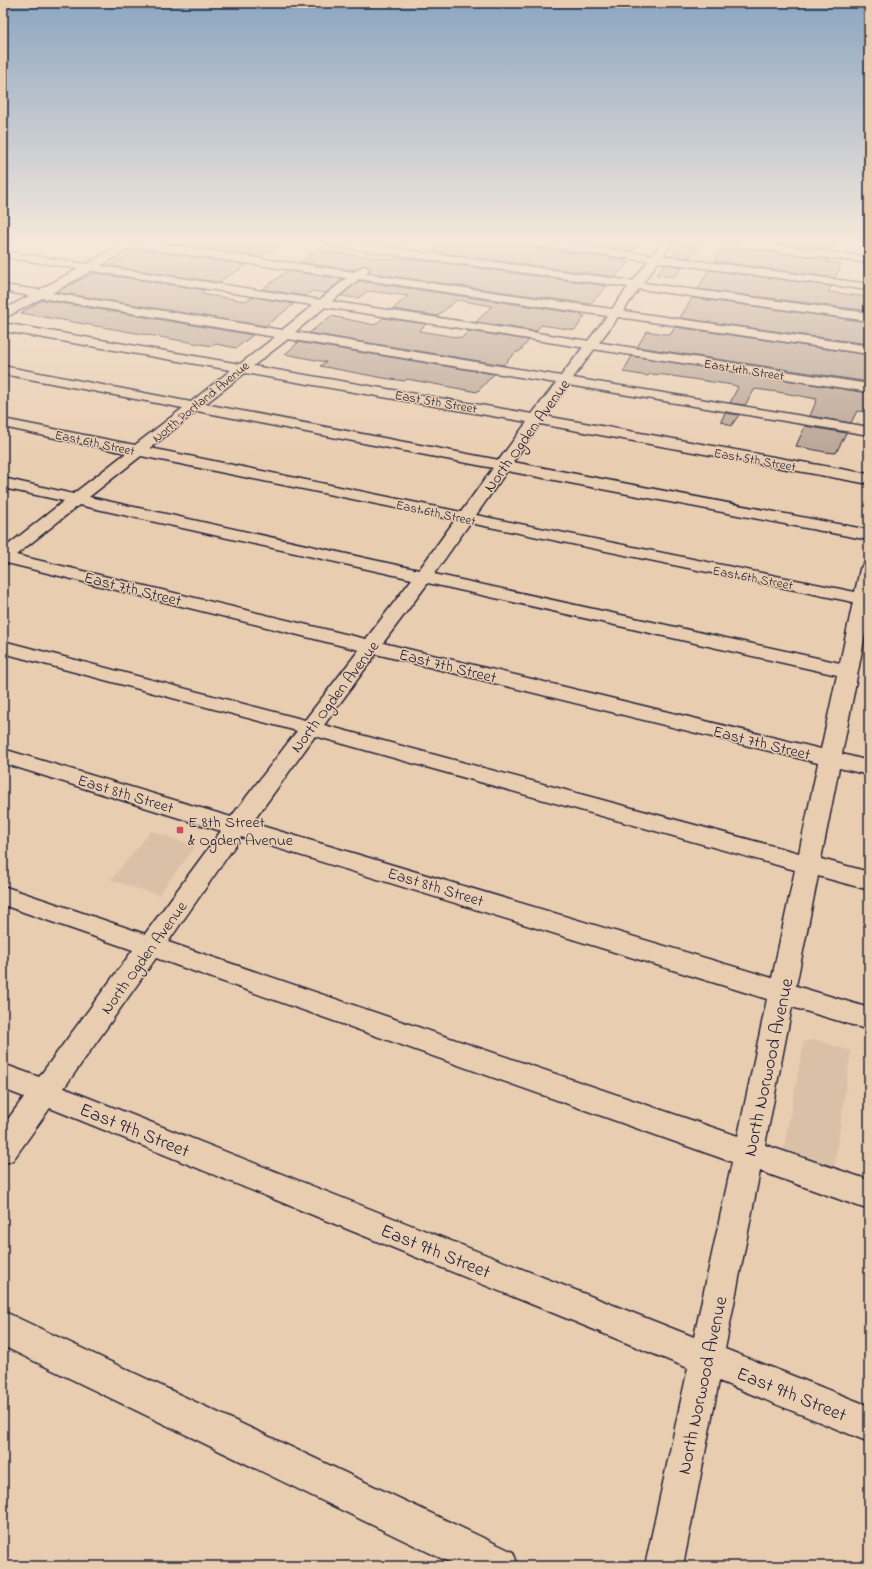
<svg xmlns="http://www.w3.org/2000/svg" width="872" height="1569" font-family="'Indie Flower',sans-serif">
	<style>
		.built { fill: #dac0a7 }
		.building { fill: #b8a393; stroke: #22223b }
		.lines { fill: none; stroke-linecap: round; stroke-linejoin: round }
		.minor-casing { stroke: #22223b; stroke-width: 3 }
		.major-casing { stroke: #22223b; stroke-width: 3 }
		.minor { fill: #e9cdb0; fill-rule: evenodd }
		.major { fill: #e9cdb0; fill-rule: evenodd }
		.poi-dot { fill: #d1495b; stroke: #e9cdb0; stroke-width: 1.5 }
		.labels { text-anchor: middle; stroke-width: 3; stroke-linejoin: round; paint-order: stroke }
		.far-street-label { font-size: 13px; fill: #22223b; stroke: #e9cdb0 }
		.street-label { font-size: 16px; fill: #22223b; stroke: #e9cdb0 }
		.poi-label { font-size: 16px; fill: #22223b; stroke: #e9cdb0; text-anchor: start }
		.near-street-label { font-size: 19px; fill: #22223b; stroke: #e9cdb0 }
	</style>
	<rect width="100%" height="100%" fill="#e9cdb0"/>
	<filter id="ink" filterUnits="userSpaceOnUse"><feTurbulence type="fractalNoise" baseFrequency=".025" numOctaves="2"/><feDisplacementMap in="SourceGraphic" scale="8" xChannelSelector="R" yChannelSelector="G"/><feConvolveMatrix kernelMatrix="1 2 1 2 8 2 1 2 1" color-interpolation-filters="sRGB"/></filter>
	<g filter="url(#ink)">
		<g class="built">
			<polygon points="151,831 196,846 158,895 111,880"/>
			<polygon points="816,1040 851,1051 834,1170 783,1153 804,1042"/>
		</g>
		<g class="building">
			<polygon points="167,243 282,243 260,257"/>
			<polygon points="436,243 496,243 626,260 624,262 629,262 615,277 435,252"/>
			<polygon points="575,243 640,243 633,251"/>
			<polygon points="775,243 834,243 831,251"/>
			<polygon points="681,244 699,246 690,258 672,256"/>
			<polygon points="140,249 247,265 218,282 108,266"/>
			<polygon points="721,249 749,252 749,249 828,259 827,262 841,264 835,278 714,261"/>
			<polygon points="316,250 394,260 396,258 434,262 607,286 590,304 369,273 371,269 365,265 354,270 299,262"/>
			<polygon points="665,264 683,267 674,277 656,275"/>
			<polygon points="709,270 831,286 829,292 869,297 869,311 698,289"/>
			<polygon points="288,271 343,279 325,293 312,291 305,296 262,289"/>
			<polygon points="94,273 205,290 200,294 246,301 252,297 294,304 265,326 56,292"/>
			<polygon points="359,281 582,314 580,315 585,316 575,330 541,325 536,331 476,322 492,306 457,300 437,316 393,309 408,296 368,291 358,298 341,296"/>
			<polygon points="692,298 869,322 869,344 680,318"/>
			<polygon points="42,300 253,335 236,348 216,344 212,346 21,313"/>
			<polygon points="331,316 375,325 383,318 426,324 419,331 462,338 468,331 529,340 519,352 516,352 503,365 309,333"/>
			<polygon points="675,327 869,355 869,382 637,347 647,331 670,335"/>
			<polygon points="297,342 494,374 477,392 407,379 405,381 383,378 320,366 326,362 285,354 298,343 296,343"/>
			<polygon points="632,356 869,393 869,399 866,412 857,411 851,423 810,416 817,399 778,392 755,389 745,405 730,403 738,387 733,385 665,375 650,374 648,376 623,372"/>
			<polygon points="725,413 739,415 731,426 721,421"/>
			<polygon points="805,426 846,433 836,453 825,452 796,446"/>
		</g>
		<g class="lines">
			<g class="minor-casing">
				<g id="minor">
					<path d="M125,243H155L354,272L364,266L370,269L366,274L612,309L628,287L331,246L326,243H356L633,281L648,261L536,246L531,243H562L652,255L661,243H672L663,256L869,284V290L658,262L643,283L869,313V321L639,289L623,311L869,346V354L618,317L573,378L869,427V435L568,385L545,416L869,474V484L540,424L513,462L869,530V540L507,471L476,515L855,592L860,569L863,565L869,564V614L842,754L869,761V775L839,768L821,859L869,872V890L818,876L796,986L869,1008V1030L792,1007L765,1145L869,1180V1210L760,1171L725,1349L869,1406V1442L719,1381L683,1566H645L688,1368L50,1108L13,1160L3,1164V1126L24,1097L3,1089V1064L39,1077L133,950L3,905V886L145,934L221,831L3,763V749L231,817L297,731L3,653V641L305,720L359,650L3,562V549L64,501L3,488V478L73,494L126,453L3,427V419L135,445L183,408L3,374V366L191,402L231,370L3,331V323L240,364L275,337L42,298L3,319V310L29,296L3,291V285L39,290ZM134,247L347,278L282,330L52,293ZM359,279L607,316L561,376L295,332ZM288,339L556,383L532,414L253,366ZM245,373L527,422L499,460L205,404ZM197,411L493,468L461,512L150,448ZM141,456L455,520L419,570L89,497ZM79,505L412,579L366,639L16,555ZM470,523L853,602L840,663L434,574ZM428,583L837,675L821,749L383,643ZM376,654L818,763L799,853L324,725ZM315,736L795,870L772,978L252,823ZM241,837L767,999L738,1136L168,942ZM156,958L732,1162L694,1337L64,1088Z"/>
					<polygon points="730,243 762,243 869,257 869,263 735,246"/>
					<polygon points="3,1311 513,1552 518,1566 457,1566 3,1346"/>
				</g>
			</g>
			<g class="major-casing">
				<polygon id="major" points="3,251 869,384 869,392 3,257"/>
			</g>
			<use href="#minor" class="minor"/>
			<use href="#major" class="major"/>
		</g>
	</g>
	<linearGradient id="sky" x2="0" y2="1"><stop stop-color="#8ca6c1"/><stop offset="0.52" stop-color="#f5e8db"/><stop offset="1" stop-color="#f5e8db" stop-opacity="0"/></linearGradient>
	<rect width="872" height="463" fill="url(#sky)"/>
	<rect class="poi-dot" x="176" y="826" width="8" height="8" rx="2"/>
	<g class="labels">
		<g class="far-street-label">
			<text transform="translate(744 369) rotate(9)" y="5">East 4th Street</text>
			<text transform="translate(200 401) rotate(-39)" y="5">North Portland Avenue</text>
			<text transform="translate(436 401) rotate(10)" y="5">East 5th Street</text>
			<text transform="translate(95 442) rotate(12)" y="5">East 6th Street</text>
			<text transform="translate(755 459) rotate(10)" y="5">East 5th Street</text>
			<text transform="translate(436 512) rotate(12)" y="5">East 6th Street</text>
			<text transform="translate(753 577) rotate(11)" y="5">East 6th Street</text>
		</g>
		<g class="street-label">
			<text transform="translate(526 435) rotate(-54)" y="6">North Ogden Avenue</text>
			<text transform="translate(133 588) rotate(14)" y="6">East 7th Street</text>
			<text transform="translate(448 665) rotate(14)" y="6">East 7th Street</text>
			<text transform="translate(334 696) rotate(-53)" y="6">North Ogden Avenue</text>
			<text transform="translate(762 742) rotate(14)" y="6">East 7th Street</text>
			<text transform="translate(126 793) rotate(17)" y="6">East 8th Street</text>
			<text transform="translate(436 886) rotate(17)" y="6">East 8th Street</text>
			<text transform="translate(143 957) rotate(-54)" y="6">North Ogden Avenue</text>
		</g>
		<g class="poi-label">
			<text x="188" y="827">E 8th Street<tspan x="188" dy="18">&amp; Ogden Avenue</tspan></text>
		</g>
		<g class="near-street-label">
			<text transform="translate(767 1067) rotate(-78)" y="7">North Norwood Avenue</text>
			<text transform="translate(135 1129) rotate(22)" y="7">East 9th Street</text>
			<text transform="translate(436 1250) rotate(22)" y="7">East 9th Street</text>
			<text transform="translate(701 1385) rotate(-78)" y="7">North Norwood Avenue</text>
			<text transform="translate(792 1393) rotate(22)" y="7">East 9th Street</text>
		</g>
	</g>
	<rect width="872" height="1569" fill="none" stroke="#e9cdb0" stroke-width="16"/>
	<rect x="8" y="8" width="856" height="1553" fill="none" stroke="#22223b" stroke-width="1.5" filter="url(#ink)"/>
</svg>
